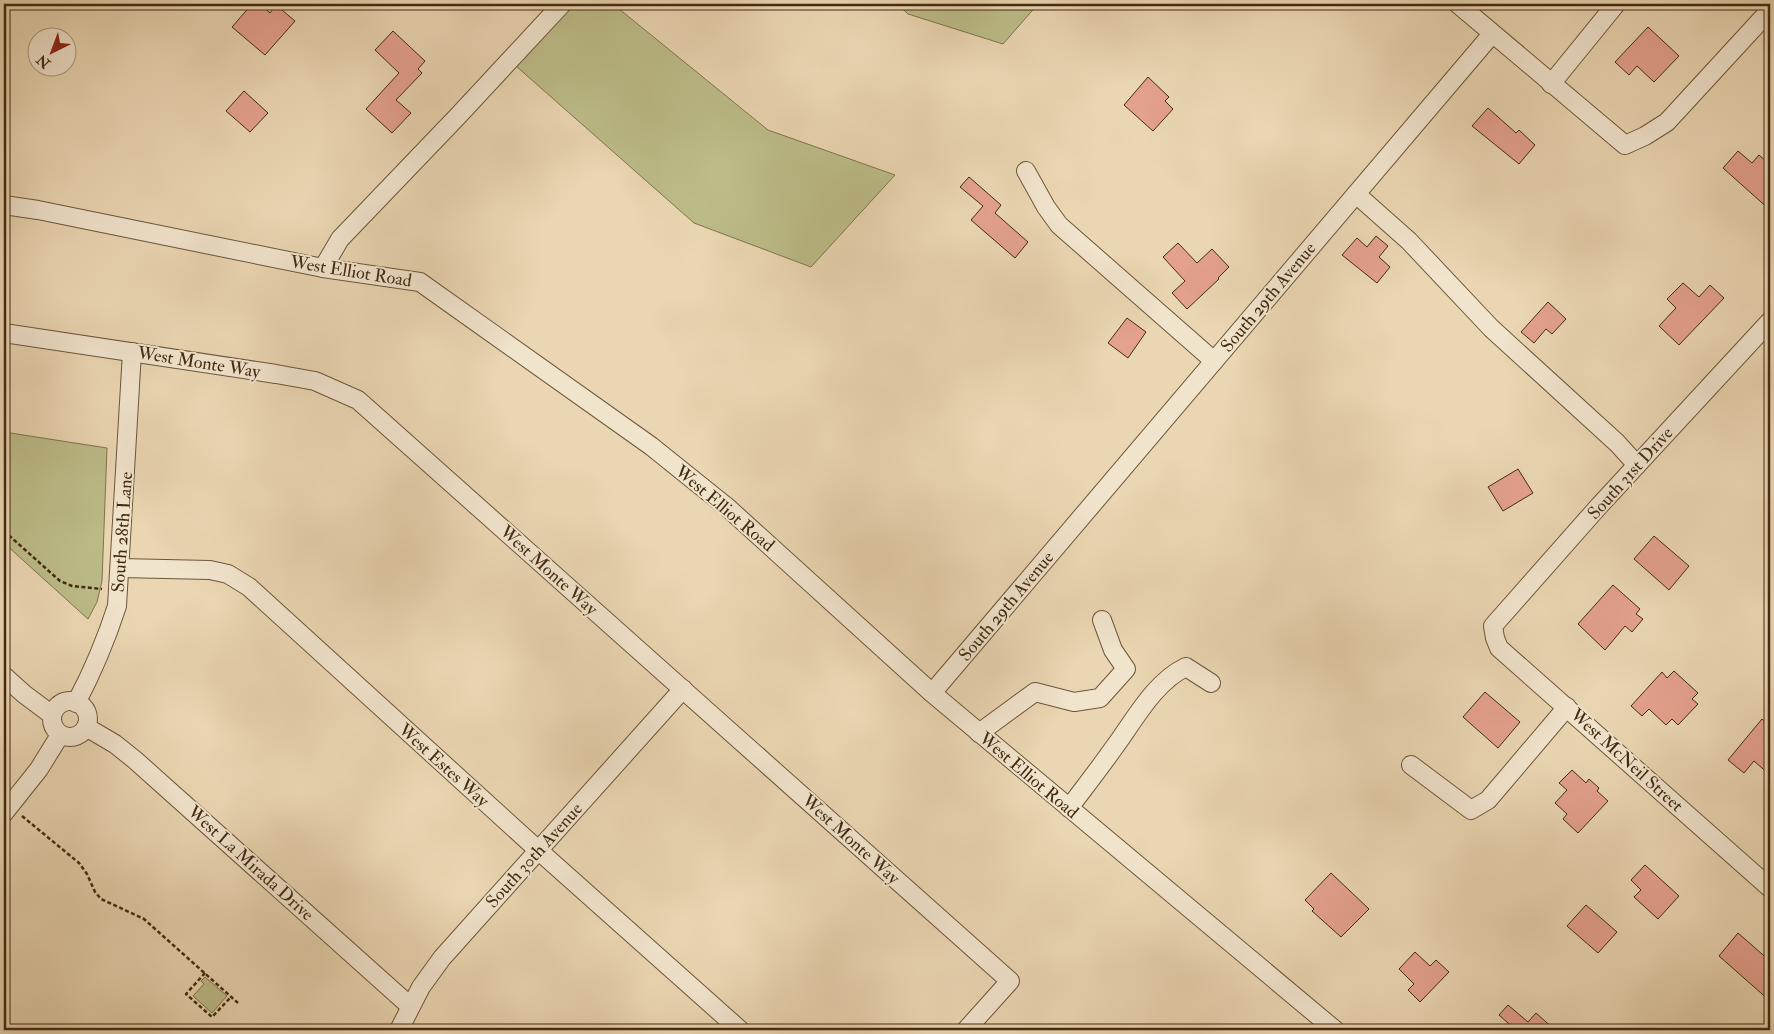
<svg xmlns="http://www.w3.org/2000/svg" width="1774" height="1034" font-family="'IM FELL Double Pica',serif">
	<style>
		.green { fill: #bcbc88; stroke: #80744c }
		.building { fill: #e4a18d; stroke: #432b10 }
		.lines { fill: none; stroke-linecap: round; stroke-linejoin: round }
		.minor-casing { stroke: #6d5638; stroke-width: 20 }
		.path { stroke: #432b10; stroke-width: 2.5; stroke-dasharray: 4 2.5; stroke-linecap: butt }
		.minor { stroke: #f1e4cd; stroke-width: 18 }
		.labels { text-anchor: middle; stroke-width: 4; stroke-linejoin: round; paint-order: stroke }
		.street-label { font-size: 18px; fill: #432b10; stroke: #f1e4cd }
	</style>
	<rect width="100%" height="100%" fill="#ead6b2"/>
	<filter id="stains"><feTurbulence type="fractalNoise" baseFrequency=".004" numOctaves="4"/><feColorMatrix values="0 0 0 0 .2 0 0 0 0 .09 0 0 0 0 .02 0 0 0 .5 -.17"/></filter>
	<radialGradient id="worn" r=".72"><stop offset=".6" stop-color="#630" stop-opacity="0"/><stop offset="1" stop-color="#630" stop-opacity=".3"/></radialGradient>
	<g class="green">
		<polygon points="571,4 613,4 768,130 895,175 811,267 694,223 516,66"/>
		<polygon points="897,4 1038,4 1003,44 908,14"/>
		<polygon points="4,432 107,448 102,581 97,602 88,619 4,543"/>
		<polygon points="205,977 227,996 212,1013 193,996 204,984 201,981"/>
	</g>
	<g class="building">
		<polygon points="252,4 260,4 270,13 276,5 295,21 265,55 232,27"/>
		<polygon points="1648,27 1679,56 1654,82 1637,66 1629,75 1615,62"/>
		<polygon points="393,31 425,61 418,69 422,73 396,100 411,113 392,133 366,109 399,73 375,50"/>
		<polygon points="1148,77 1169,97 1165,101 1173,109 1153,131 1124,105"/>
		<polygon points="244,91 268,113 250,132 226,111"/>
		<polygon points="1488,108 1516,133 1519,130 1535,145 1519,164 1472,126"/>
		<polygon points="1738,151 1752,163 1759,155 1770,165 1770,210 1723,168"/>
		<polygon points="969,177 1001,205 995,213 1028,242 1015,258 971,220 983,206 960,187"/>
		<polygon points="1376,236 1388,246 1379,257 1390,267 1377,283 1342,255 1357,238 1367,247"/>
		<polygon points="1178,243 1197,263 1212,249 1229,267 1218,278 1219,279 1187,309 1172,293 1185,281 1163,257"/>
		<polygon points="1683,283 1699,297 1710,285 1724,298 1679,345 1659,326 1676,308 1667,299"/>
		<polygon points="1548,302 1566,319 1552,334 1546,329 1534,343 1521,332"/>
		<polygon points="1127,318 1146,332 1128,358 1108,343"/>
		<polygon points="1518,469 1533,493 1503,511 1488,487"/>
		<polygon points="1654,536 1689,566 1669,590 1634,559"/>
		<polygon points="1613,585 1640,609 1636,614 1643,619 1632,632 1625,626 1605,650 1578,624"/>
		<polygon points="1674,671 1698,693 1692,699 1698,704 1678,725 1672,719 1666,725 1649,709 1642,716 1631,706 1662,672 1667,678"/>
		<polygon points="1485,692 1520,722 1498,748 1463,717"/>
		<polygon points="1762,719 1770,726 1770,775 1754,761 1744,773 1728,760"/>
		<polygon points="1572,770 1586,783 1589,779 1599,788 1597,791 1608,801 1578,833 1563,819 1567,814 1555,803 1567,790 1559,783"/>
		<polygon points="1645,865 1679,896 1658,919 1634,897 1641,890 1631,880"/>
		<polygon points="1331,873 1369,909 1341,937 1312,911 1314,909 1305,900"/>
		<polygon points="1586,905 1617,932 1598,953 1567,926"/>
		<polygon points="1738,933 1770,961 1770,1001 1719,956"/>
		<polygon points="1415,952 1430,966 1436,960 1449,972 1420,1002 1408,990 1414,984 1399,969"/>
		<polygon points="1508,1005 1528,1022 1536,1013 1555,1030 1503,1030 1509,1024 1499,1015"/>
	</g>
	<g class="lines">
		<g class="minor-casing">
			<g id="minor">
				<polyline points="1458,4 1625,145 1645,136 1667,122 1770,10"/>
				<polyline points="1551,84 1616,4"/>
				<polyline points="1026,171 1046,207 1059,225 1214,361"/>
				<polyline points="1356,194 1409,241 1491,328 1617,443 1637,465"/>
				<polyline points="4,205 38,210 323,268 420,282 651,446 727,507 932,693 1335,1030"/>
				<polyline points="323,268 340,239 457,117 562,4"/>
				<polyline points="1770,321 1599,506 1493,626 1495,638 1499,648 1770,888"/>
				<polyline points="4,333 276,374 315,381 358,400 1010,981 966,1030"/>
				<polyline points="120,568 210,570 228,574 249,587 538,850 740,1030"/>
				<polyline points="4,676 24,694 52,715"/>
				<polyline points="932,693 1492,34"/>
				<circle cx="70" cy="719" r="18"/>
				<path d="M76,703C93,671 106,640 117,606L132,352"/>
				<polyline points="86,727 115,744 135,760 410,1006"/>
				<polyline points="979,733 1035,692 1074,702 1100,698 1126,669 1113,650 1102,620"/>
				<polyline points="1411,765 1471,810 1488,800 1567,707"/>
				<path d="M1069,808C1084,788 1099,769 1113,749C1134,721 1154,682 1186,667L1211,683"/>
				<polyline points="4,813 39,769 60,735"/>
				<polyline points="399,1030 421,987 442,958 683,689"/>
			</g>
		</g>
		<g class="path">
			<polyline points="4,531 60,581 72,586 102,589"/>
			<polyline points="22,816 79,863 87,874 95,892 101,899 144,919 238,1003"/>
			<polyline points="205,973 186,994 212,1017 231,997"/>
		</g>
		<use href="#minor" class="minor"/>
	</g>
	<g class="labels">
		<g class="street-label">
			<text transform="translate(351 271) rotate(9)" y="6">West Elliot Road</text>
			<text transform="translate(1268 297) rotate(-50)" y="6">South 29th Avenue</text>
			<text transform="translate(199 362) rotate(9)" y="6">West Monte Way</text>
			<text transform="translate(1630 473) rotate(-48)" y="6">South 31st Drive</text>
			<text transform="translate(725 508) rotate(40)" y="6">West Elliot Road</text>
			<text transform="translate(122 532) rotate(-86)" y="6">South 28th Lane</text>
			<text transform="translate(549 570) rotate(42)" y="6">West Monte Way</text>
			<text transform="translate(1006 606) rotate(-50)" y="6">South 29th Avenue</text>
			<text transform="translate(1627 760) rotate(42)" y="6">West McNeil Street</text>
			<text transform="translate(444 765) rotate(42)" y="6">West Estes Way</text>
			<text transform="translate(1029 775) rotate(40)" y="6">West Elliot Road</text>
			<text transform="translate(851 839) rotate(42)" y="6">West Monte Way</text>
			<text transform="translate(534 855) rotate(-48)" y="6">South 30th Avenue</text>
			<text transform="translate(251 863) rotate(42)" y="6">West La Mirada Drive</text>
		</g>
	</g>
	<rect width="1774" height="1034" fill="none" stroke="#ead6b2" stroke-width="20"/>
	<rect x="5" y="5" width="1764" height="1024" fill="none" stroke="#432b10" stroke-width="2.5"/>
	<rect x="10" y="10" width="1754" height="1014" fill="none" stroke="#432b10"/>
	<g transform="translate(52 52) rotate(222)"><circle r="24" fill="#f1e4cd" stroke="#ab9a81"/>
	<path d="M0-4L9 19L0 12L-9 19Z" fill="#8f2418"/>
	<text y="-8" font-size="14" font-weight="bold" text-anchor="middle" fill="#432b10">N</text>
	</g>
	<rect width="100%" height="100%" filter="url(#stains)"/>
	<rect width="100%" height="100%" fill="url(#worn)"/>
</svg>
